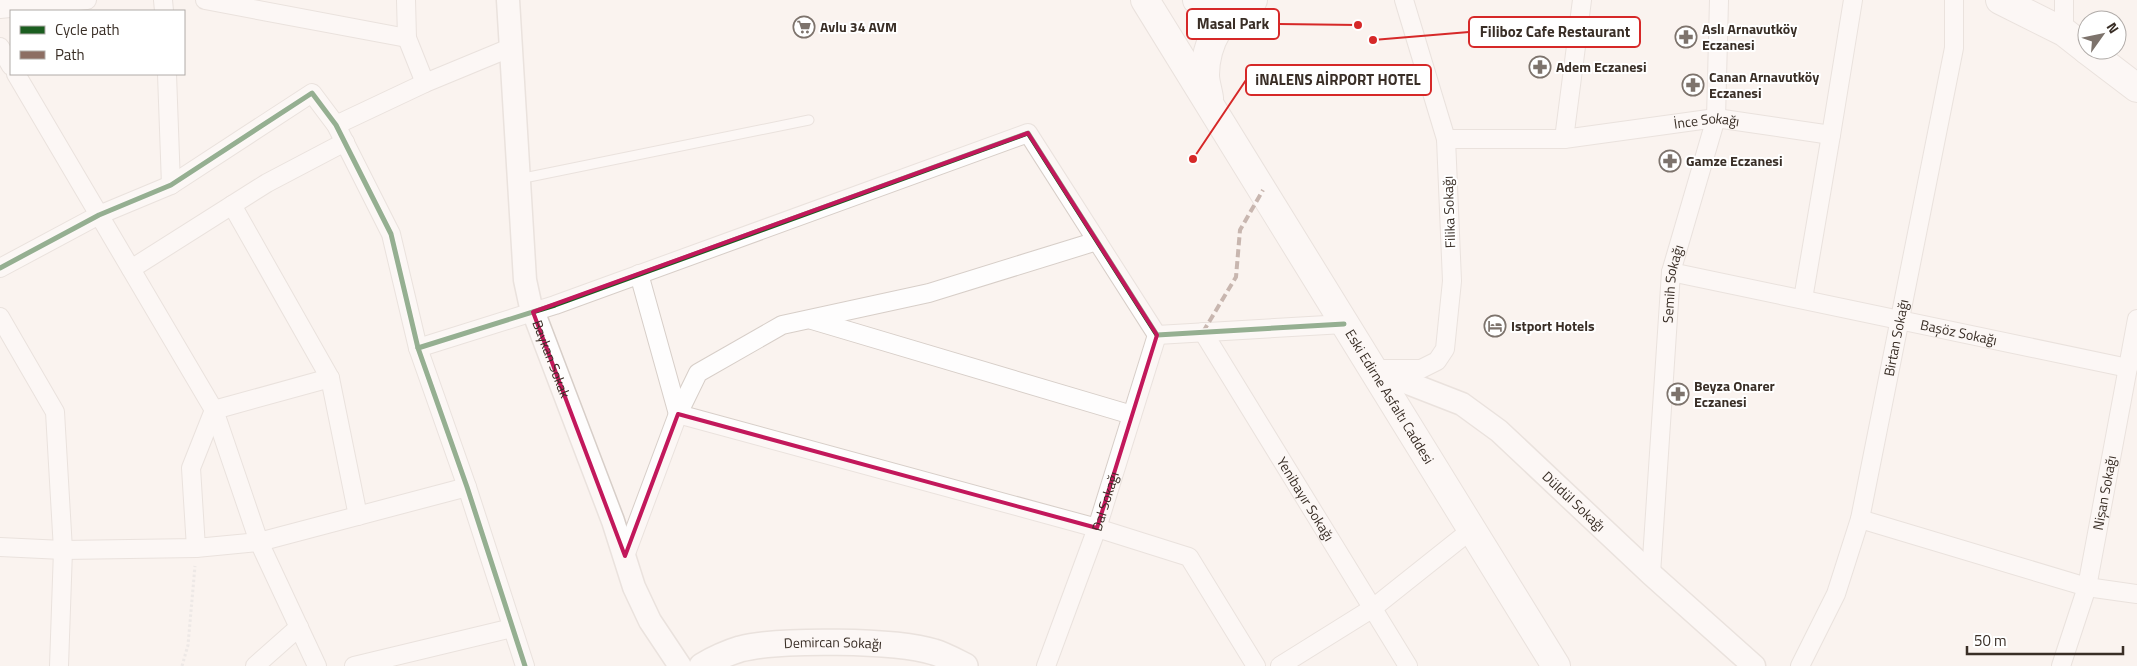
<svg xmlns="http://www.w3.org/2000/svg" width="2137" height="666" font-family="'Titillium Web',sans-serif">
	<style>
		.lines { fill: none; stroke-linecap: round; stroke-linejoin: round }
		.service-casing { stroke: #d7cec8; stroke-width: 11 }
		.minor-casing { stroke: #d7cec8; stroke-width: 20 }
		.tertiary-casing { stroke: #d7cec8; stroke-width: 25 }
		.secondary-casing { stroke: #d7cec8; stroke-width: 28 }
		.primary-casing { stroke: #d7cec8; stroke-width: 30 }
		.path { stroke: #dedcdb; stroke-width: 3; stroke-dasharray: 2.5 2.5; stroke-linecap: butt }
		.service { stroke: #fefdfd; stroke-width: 9 }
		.minor { stroke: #fefdfd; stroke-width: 18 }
		.tertiary { stroke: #fefdfd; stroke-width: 22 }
		.secondary { stroke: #fefdfd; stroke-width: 25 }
		.primary { stroke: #fefdfd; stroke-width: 28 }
		.quiet { stroke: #8d6e63; stroke-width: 4; stroke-dasharray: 8 4; stroke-linecap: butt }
		.cycleway-casing { stroke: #fff; stroke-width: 8 }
		.cycleway { stroke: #1b5e20; stroke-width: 5 }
		.marked { fill: none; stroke: #c2185b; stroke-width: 4; stroke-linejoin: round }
		.labels { text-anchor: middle; stroke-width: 4; stroke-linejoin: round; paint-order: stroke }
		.poi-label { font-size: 14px; font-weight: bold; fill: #392e26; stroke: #fff; text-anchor: start }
		.street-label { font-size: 14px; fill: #392e26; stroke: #fff }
		.leader { fill: none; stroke: #d62828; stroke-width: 2 }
		.callout-dot { fill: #d62828; stroke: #fff; stroke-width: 2 }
		.callout { fill: #fff; stroke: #d62828; stroke-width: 2 }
		.callout-label { font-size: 15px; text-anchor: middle; font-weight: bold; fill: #392e26 }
	</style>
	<rect width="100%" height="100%" fill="#faf3ef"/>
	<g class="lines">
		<g class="service-casing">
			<polyline id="service" points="519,179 809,120"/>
		</g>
		<g class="minor-casing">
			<g id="minor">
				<polyline points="163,0 164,11"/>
				<polyline points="205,0 407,38"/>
				<polyline points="406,0 407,38 425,83"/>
				<polyline points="2064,0 2064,32"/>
				<polyline points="0,9 87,0"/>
				<polyline points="0,47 11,66"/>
				<polyline points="16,74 214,410 259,542 317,666"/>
				<polyline points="167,74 171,185"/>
				<polyline points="336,125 425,83 512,47"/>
				<path id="s1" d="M1446,139H1564L1716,118L1831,135L1853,0"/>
				<polyline points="1564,139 1582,0"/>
				<polyline points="232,205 330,378 358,516"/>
				<polyline points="0,268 99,215 171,185 312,93 336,125 391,234 418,348 467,487 525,666"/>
				<polyline points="131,269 267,183 345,142"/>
				<path id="s2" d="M1671,272L2128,368"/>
				<polyline points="639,274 678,414 1097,528 1189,557 1256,666"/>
				<polyline points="1803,299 1831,135"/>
				<polyline points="0,317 55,412 63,550 59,666"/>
				<polyline points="812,320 1132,415"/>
				<path id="s3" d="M1203,332L1408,666"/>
				<polyline points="418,348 555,305 1028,133 1157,335 1344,324"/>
				<polyline points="1380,369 1421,369 1437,361 1445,349 1452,281 1446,139 1404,0"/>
				<polyline points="1860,519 2087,587 2137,594"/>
				<polyline points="0,547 63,550 196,548 259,542 467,487"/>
				<polyline points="196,548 191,468 214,410 330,378"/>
				<polyline points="625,556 678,414 698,373 782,325 929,293 1097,241"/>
				<path id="s4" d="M1651,574L1671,272L1716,118L1719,0"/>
				<polyline points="255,666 299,627"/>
				<polyline points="354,666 512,628"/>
				<path id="s5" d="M1046,666L1097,528L1157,335"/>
				<polyline points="1280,666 1373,608 1471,530"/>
				<path id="s6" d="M1800,666L1836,594L1860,519L1954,48V0"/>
				<path id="s7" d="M2061,666L2087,587L2137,319"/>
			</g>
		</g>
		<g class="tertiary-casing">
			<g id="tertiary">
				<path id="s8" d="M508,0L525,280L530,303L613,521L634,587L650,621L680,666"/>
				<path id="s9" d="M1372,369L1462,404L1499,431L1651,574L1754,666"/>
			</g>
		</g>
		<g class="secondary-casing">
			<g id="secondary">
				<path id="s10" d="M702,666C714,659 727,653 740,649C778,639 897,640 934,652C944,655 955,661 965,666"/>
			</g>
		</g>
		<g class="primary-casing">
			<g id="primary">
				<path id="s11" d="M1145,0L1556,666"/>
				<polyline points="1197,0 1205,5 1242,4"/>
				<polyline points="2000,0 2064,32 2087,50"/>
				<polyline points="2087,50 2137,88"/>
				<path d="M1209,98C1208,91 1205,82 1205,75C1205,44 1223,9 1253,0"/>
			</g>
		</g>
		<polyline class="path" points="182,666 188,645 195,566"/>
		<use href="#service" class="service"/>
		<use href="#minor" class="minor"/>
		<use href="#tertiary" class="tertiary"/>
		<use href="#secondary" class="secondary"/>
		<use href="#primary" class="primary"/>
		<polyline class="quiet" points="1203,332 1236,277 1240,230 1263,190"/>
		<g class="cycleway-casing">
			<g id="cycleway">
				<polyline points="0,268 99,215 171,185 312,93 336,125 391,234 418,348 467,487 525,666"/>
				<polyline points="418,348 555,305 1028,133 1157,335 1344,324"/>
			</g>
		</g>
		<use href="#cycleway" class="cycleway"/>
	</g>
	<path d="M0 0H2137V666H0ZM1028,133L1157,335L1097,528L678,414L625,556L533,312Z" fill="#faf3ef" fill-opacity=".55" fill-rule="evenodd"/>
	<path class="marked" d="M1028,133L1157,335L1097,528L678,414L625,556L533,312Z"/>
	<defs>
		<g id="supermarket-ring" transform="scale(1.125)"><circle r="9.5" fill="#fff" stroke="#7d736c" stroke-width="1.5"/><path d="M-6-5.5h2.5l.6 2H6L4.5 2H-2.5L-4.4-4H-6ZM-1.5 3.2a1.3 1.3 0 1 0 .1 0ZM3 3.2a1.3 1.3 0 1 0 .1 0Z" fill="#7d736c"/></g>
		<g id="pharmacy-ring" transform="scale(1.125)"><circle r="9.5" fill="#fff" stroke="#7d736c" stroke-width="1.5"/><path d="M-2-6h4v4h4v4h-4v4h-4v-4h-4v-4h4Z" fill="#7d736c"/></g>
		<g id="hotel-ring" transform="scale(1.125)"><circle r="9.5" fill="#fff" stroke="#7d736c" stroke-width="1.5"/><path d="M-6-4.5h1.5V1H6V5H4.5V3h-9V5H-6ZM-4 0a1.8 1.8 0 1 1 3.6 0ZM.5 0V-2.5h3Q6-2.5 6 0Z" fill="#7d736c"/></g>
	</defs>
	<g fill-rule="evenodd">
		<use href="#supermarket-ring" x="804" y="27"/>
		<use href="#pharmacy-ring" x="1686" y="37"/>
		<use href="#pharmacy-ring" x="1540" y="67"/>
		<use href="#pharmacy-ring" x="1693" y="85"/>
		<use href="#pharmacy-ring" x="1670" y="161"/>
		<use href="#hotel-ring" x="1495" y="326"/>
		<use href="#pharmacy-ring" x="1678" y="394"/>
	</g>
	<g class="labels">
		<g class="poi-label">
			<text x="820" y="32">Avlu 34 AVM</text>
			<text x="1702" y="34">Aslı Arnavutköy<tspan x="1702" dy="16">Eczanesi</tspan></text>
			<text x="1556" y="72">Adem Eczanesi</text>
			<text x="1709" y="82">Canan Arnavutköy<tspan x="1709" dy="16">Eczanesi</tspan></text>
			<text x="1686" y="166">Gamze Eczanesi</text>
			<text x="1511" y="331">Istport Hotels</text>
			<text x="1694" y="391">Beyza Onarer<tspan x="1694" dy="16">Eczanesi</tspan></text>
		</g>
		<g class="street-label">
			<text dy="5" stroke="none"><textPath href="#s1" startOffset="262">İnce Sokağı</textPath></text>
			<text transform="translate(1449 212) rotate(-92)" y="5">Filika Sokağı</text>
			<text dy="5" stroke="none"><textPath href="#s4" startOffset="291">Semih Sokağı</textPath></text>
			<text dy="5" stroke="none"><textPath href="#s2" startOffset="294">Başöz Sokağı</textPath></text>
			<text dy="5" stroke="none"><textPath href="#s6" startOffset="344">Birtan Sokağı</textPath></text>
			<text dy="5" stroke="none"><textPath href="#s8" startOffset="364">Baykan Sokak</textPath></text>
			<text dy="5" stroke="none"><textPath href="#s11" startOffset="466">Eski Edirne Asfaltı Caddesi</textPath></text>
			<text dy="5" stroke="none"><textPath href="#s7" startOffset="179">Nişan Sokağı</textPath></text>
			<text dy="5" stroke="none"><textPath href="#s3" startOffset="196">Yenibayır Sokağı</textPath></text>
			<text dy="5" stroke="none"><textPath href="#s9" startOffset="245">Düldül Sokağı</textPath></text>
			<text dy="5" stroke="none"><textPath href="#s5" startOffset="175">Dal Sokağı</textPath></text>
			<text dy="5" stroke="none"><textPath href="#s10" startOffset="135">Demircan Sokağı</textPath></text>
		</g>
	</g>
	<path class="leader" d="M1358 25L1279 24M1373 40L1469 32M1193 159L1246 80"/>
	<g class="callout-dot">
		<circle cx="1358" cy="25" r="5"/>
		<circle cx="1373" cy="40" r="5"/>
		<circle cx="1193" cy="159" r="5"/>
	</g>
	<g class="callout">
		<rect x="1187" y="9" width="92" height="30" rx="5"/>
		<rect x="1469" y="17" width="171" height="30" rx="5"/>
		<rect x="1246" y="65" width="185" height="30" rx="5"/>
	</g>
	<g class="callout-label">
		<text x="1233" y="29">Masal Park</text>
		<text x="1555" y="37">Filiboz Cafe Restaurant</text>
		<text x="1338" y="85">iNALENS AİRPORT HOTEL</text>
	</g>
	<rect x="10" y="10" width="175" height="65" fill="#ffffff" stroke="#b0aba8"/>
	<rect x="20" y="26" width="25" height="8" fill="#1b5e20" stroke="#b0aba8"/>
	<text x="55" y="35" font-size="15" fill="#392e26">Cycle path</text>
	<rect x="20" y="51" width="25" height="8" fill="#8d6e63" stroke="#b0aba8"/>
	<text x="55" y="60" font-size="15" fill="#392e26">Path</text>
	<g transform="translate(2102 35) rotate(57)"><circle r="24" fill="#ffffff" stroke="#b0aba8"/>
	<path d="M0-4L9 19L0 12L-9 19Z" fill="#7d736c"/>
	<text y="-8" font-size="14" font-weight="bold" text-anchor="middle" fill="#392e26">N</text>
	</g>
	<path d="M1967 646v8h156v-8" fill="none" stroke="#392e26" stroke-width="2.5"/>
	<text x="1974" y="646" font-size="15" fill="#392e26" stroke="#ffffff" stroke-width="4" paint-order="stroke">50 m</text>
</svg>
